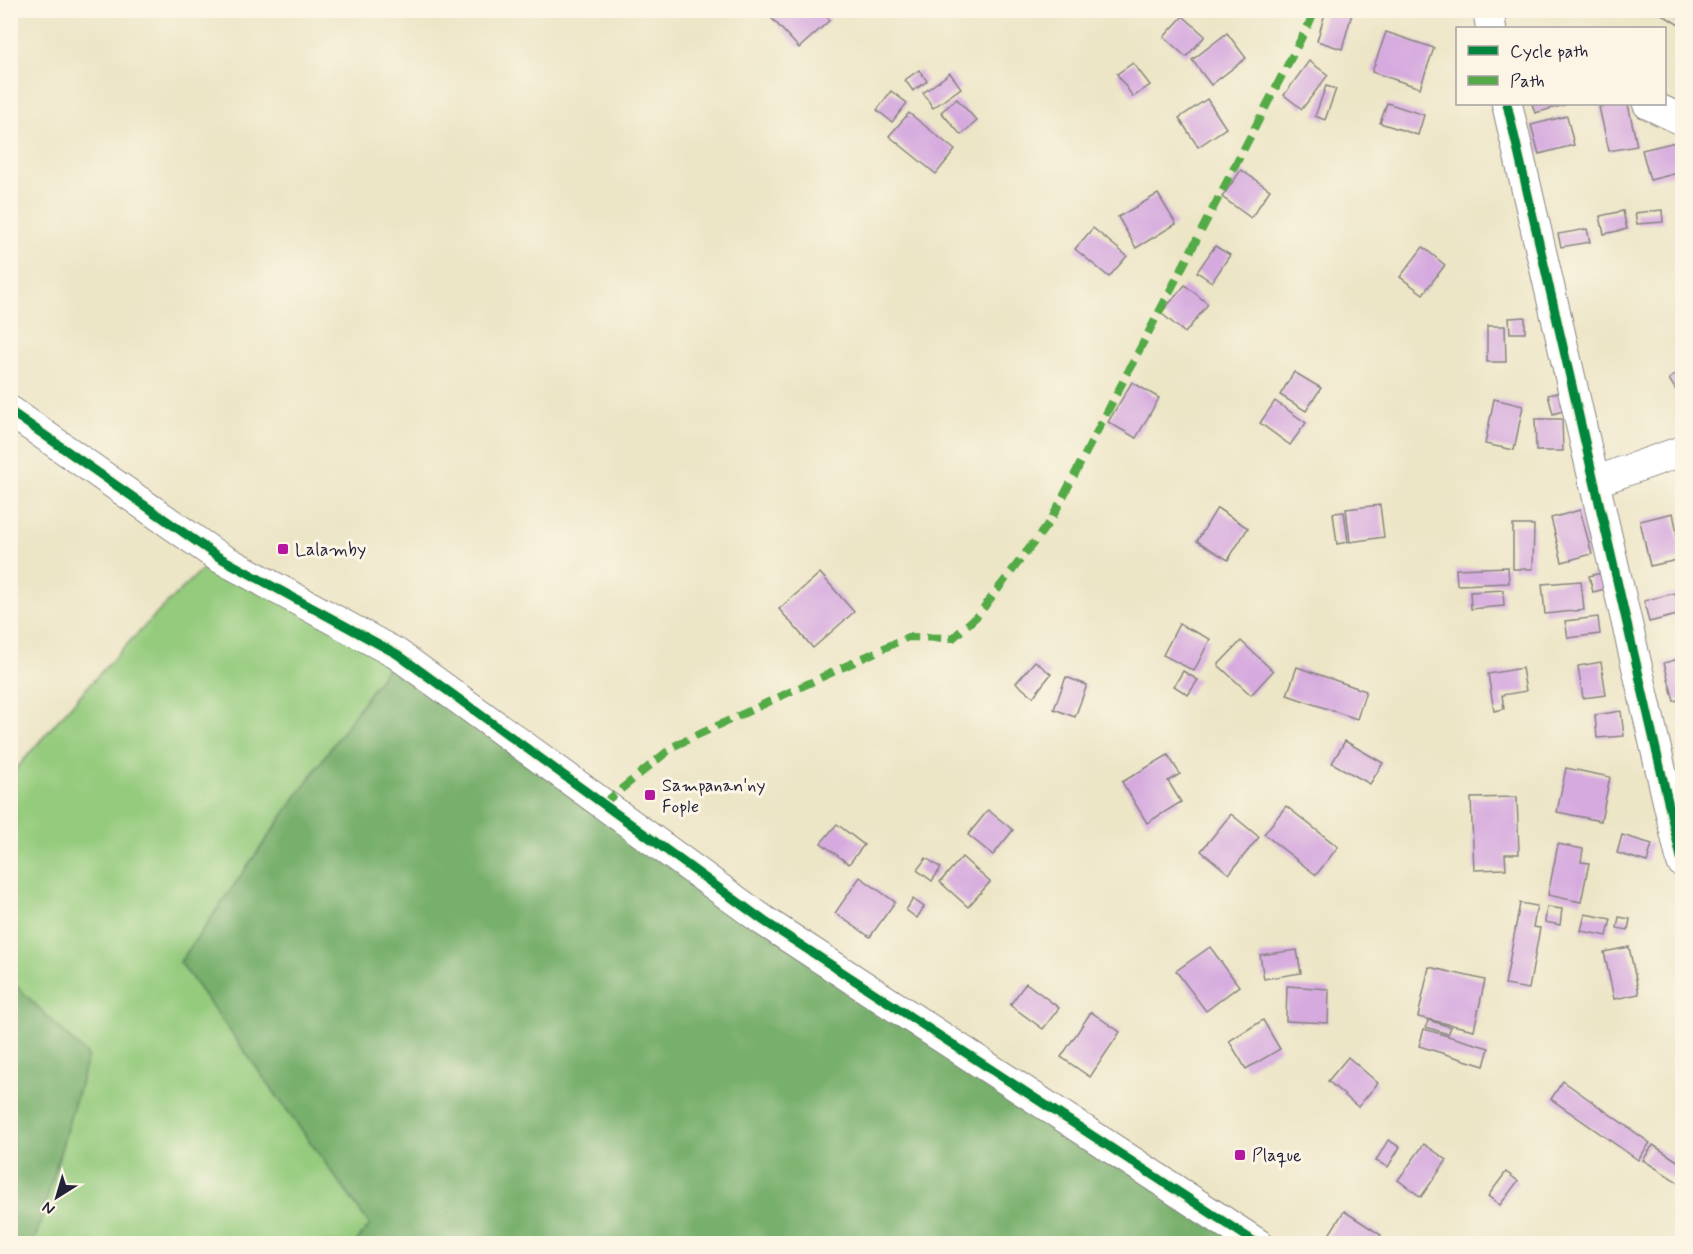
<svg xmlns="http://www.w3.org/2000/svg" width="1693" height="1254" font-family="Mynerve,sans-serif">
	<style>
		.green { fill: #94cb7d; stroke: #5b765c; stroke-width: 1.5 }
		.forest { fill: #77af6c; stroke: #4c6854; stroke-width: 1.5 }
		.building { fill: #d6aadf }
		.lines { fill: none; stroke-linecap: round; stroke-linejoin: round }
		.minor-casing { stroke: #878480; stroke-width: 32 }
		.minor { stroke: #fff; stroke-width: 30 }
		.quiet { stroke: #53aa46; stroke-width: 8; stroke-dasharray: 15 8; stroke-linecap: butt }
		.cycleway-casing { stroke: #fcf5e5; stroke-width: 13 }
		.cycleway { stroke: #00873e; stroke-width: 9 }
		.poi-dot { fill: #b5179e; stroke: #fcf5e5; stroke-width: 2 }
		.labels { text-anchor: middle; stroke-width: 6; stroke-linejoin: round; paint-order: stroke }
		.poi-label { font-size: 18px; fill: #22223b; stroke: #fcf5e5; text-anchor: start }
	</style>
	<rect width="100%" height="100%" fill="#fcf5e5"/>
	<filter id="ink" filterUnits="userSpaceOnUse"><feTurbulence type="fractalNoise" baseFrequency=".0167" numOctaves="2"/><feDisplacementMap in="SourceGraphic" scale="12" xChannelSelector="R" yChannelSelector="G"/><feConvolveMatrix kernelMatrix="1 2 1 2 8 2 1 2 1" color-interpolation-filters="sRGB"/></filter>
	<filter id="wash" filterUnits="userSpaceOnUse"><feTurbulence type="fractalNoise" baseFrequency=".008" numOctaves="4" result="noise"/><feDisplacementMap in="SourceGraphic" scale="24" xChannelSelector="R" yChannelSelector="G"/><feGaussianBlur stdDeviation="1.35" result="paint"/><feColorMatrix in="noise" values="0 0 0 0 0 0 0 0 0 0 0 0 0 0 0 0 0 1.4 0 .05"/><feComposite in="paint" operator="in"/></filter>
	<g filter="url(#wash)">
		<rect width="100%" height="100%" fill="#ece5c6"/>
		<path class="green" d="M217,556L397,654L180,962L371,1225L355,1243H34L88,1056L11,981V775C77,697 141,625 217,556Z"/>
		<g class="forest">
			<polygon points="397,654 764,921 1258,1243 355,1243 370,1225 180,962"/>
			<polygon points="11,981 88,1056 34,1243 11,1243"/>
		</g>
		<g id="blocks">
			<g class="building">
				<polygon points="770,10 820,10 830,20 799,48 767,13"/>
				<polygon points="1326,10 1353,10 1342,49 1317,41"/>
				<polygon points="1655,10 1682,10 1682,27"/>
				<polygon points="1183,16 1205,36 1186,57 1164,37"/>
				<polygon points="1386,32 1434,48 1420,88 1372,72"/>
				<polygon points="1227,33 1246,58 1211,85 1192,60"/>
				<polygon points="1309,61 1328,75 1302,109 1284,95"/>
				<polygon points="1133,63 1150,85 1133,97 1117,74"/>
				<polygon points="919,70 927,81 913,91 905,80"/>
				<polygon points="950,73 961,88 933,108 923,93"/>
				<polygon points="1326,86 1336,89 1325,120 1315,116"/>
				<polygon points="891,91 907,103 892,122 877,110"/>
				<polygon points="957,99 977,121 961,135 941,112"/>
				<polygon points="1207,99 1226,128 1198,147 1179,118"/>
				<polygon points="1387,103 1424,115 1418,135 1380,123"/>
				<polygon points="1532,104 1567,104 1535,113"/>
				<polygon points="1616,104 1628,104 1637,146 1609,151 1599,107"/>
				<polygon points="909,113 955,150 936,174 889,136"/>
				<polygon points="1567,116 1574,145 1539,154 1531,125"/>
				<polygon points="1676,142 1682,172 1650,180 1642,150"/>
				<polygon points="1241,170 1270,190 1251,218 1222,197"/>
				<polygon points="1158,194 1176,224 1136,248 1118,217"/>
				<polygon points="1662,210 1663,222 1637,224 1635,213"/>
				<polygon points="1623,211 1627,229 1604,234 1600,216"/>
				<polygon points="1093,228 1127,256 1109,277 1075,249"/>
				<polygon points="1587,229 1590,242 1561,247 1558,234"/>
				<polygon points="1215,246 1230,255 1212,282 1197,272"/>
				<polygon points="1423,247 1445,265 1423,294 1400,277"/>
				<polygon points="1185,285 1208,304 1185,333 1161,313"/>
				<polygon points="1525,317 1525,333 1510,333 1509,318"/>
				<polygon points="1487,326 1505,326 1506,362 1487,362"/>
				<polygon points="1682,370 1682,400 1669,379"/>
				<polygon points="1294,372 1321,388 1306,411 1280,395"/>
				<polygon points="1132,382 1159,398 1136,438 1108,422"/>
				<polygon points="1564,391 1569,409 1553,414 1548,395"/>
				<polygon points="1494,399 1523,406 1514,450 1485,444"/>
				<polygon points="1275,401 1306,423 1290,445 1260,423"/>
				<polygon points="1535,419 1562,419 1563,451 1536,451"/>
				<polygon points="1380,505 1384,537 1350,542 1346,509"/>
				<polygon points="1217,508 1248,528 1228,560 1197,541"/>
				<polygon points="1580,510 1592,554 1562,562 1551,518"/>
				<polygon points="1344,512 1348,542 1337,544 1333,513"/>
				<polygon points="1673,513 1682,559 1650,566 1640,521"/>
				<polygon points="1513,525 1534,525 1533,569 1513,569"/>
				<polygon points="1508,567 1509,583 1457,585 1456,569"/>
				<polygon points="820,573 854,612 813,648 779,609"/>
				<polygon points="1601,573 1605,589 1593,592 1589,576"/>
				<polygon points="1581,581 1584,610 1545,614 1542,584"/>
				<polygon points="1503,590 1504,606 1471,609 1470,592"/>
				<polygon points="1675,593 1681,614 1649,622 1644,601"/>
				<polygon points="1598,617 1600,634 1568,638 1565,621"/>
				<polygon points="1179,624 1210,639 1194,671 1163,655"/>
				<polygon points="1241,641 1273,671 1251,695 1218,665"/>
				<polygon points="1682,658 1682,699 1674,701 1664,663"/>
				<polygon points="1035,661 1051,674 1033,697 1016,683"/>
				<polygon points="1601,662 1606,695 1583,698 1578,666"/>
				<polygon points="1297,667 1366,691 1357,719 1287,695"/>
				<polygon points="1522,668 1526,691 1502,695 1504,709 1494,711 1488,674"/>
				<polygon points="1183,671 1198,680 1188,695 1174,686"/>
				<polygon points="1066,677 1087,685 1075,717 1054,709"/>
				<polygon points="1621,711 1624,736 1597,738 1595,715"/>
				<polygon points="1345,741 1383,763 1370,784 1332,763"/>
				<polygon points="1168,755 1180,774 1168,781 1181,802 1147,823 1122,782"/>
				<polygon points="1566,768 1610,777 1601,821 1557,812"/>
				<polygon points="1517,797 1519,854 1505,854 1506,869 1474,870 1471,798"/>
				<polygon points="1286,806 1338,847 1316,875 1264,834"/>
				<polygon points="988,810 1013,830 993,855 968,835"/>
				<polygon points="1231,814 1259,837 1229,874 1201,851"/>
				<polygon points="837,824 864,845 849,864 821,843"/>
				<polygon points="1622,835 1652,844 1647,862 1617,853"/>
				<polygon points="1558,844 1583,849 1581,862 1589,863 1581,902 1548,895"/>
				<polygon points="962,857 990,882 968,907 940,882"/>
				<polygon points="926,858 941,868 932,881 917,870"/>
				<polygon points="860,877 895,902 870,937 835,913"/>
				<polygon points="913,899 924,907 917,918 906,910"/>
				<polygon points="1520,903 1537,906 1533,927 1540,928 1529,989 1505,985"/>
				<polygon points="1547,907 1562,909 1560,925 1545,922"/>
				<polygon points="1585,914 1611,919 1607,936 1581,931"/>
				<polygon points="1619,917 1630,919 1628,930 1617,928"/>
				<polygon points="1210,947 1239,986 1206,1011 1176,971"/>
				<polygon points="1629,947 1639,994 1614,999 1604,952"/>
				<polygon points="1297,950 1301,973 1264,979 1260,955"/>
				<polygon points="1429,967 1485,980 1474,1030 1418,1017"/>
				<polygon points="1026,983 1059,1008 1043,1029 1010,1005"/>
				<polygon points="1287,986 1329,989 1328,1023 1286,1021"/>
				<polygon points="1091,1012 1120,1032 1090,1077 1061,1057"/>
				<polygon points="1263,1020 1280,1049 1246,1069 1229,1041"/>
				<polygon points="1428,1020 1451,1027 1448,1034 1426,1027"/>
				<polygon points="1424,1029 1489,1048 1484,1066 1419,1046"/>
				<polygon points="1348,1057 1378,1083 1358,1107 1328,1081"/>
				<polygon points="1563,1081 1650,1143 1638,1160 1551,1099"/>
				<polygon points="1388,1140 1400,1147 1388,1167 1376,1161"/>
				<polygon points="1424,1144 1447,1160 1421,1197 1398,1180"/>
				<polygon points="1653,1145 1682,1164 1682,1185 1643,1160"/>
				<polygon points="1506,1172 1518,1181 1500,1205 1488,1196"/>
				<polygon points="1344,1211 1381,1235 1375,1244 1323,1244"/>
			</g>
		</g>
	</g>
	<g filter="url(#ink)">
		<use href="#blocks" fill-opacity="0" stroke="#878480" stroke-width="1.5"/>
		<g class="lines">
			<g class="minor-casing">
				<g id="minor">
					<polyline points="1488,10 1491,28"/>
					<polyline points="1507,104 1682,862"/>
					<polyline points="1648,104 1682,120"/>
					<polyline points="10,411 217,556 397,654 764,921 1258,1244"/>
					<polyline points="1594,482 1682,451"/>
				</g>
			</g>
			<use href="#minor" class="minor"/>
			<polyline class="quiet" points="603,804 674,746 908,637 953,638 978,615 1051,520 1316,10"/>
			<g class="cycleway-casing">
				<g id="cycleway">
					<polyline points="1507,104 1682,862"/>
					<polyline points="10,411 217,556 397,654 764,921 1258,1244"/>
				</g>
			</g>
			<use href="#cycleway" class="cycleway"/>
		</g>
	</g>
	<g class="poi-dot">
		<rect x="277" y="543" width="12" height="12" rx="3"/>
		<rect x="644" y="789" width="12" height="12" rx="3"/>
		<rect x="1234" y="1149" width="12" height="12" rx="3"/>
	</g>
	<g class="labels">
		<g class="poi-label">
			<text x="295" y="555">Lalamby</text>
			<text x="662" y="791">Sampanan'ny<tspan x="662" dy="21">Fople</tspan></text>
			<text x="1252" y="1161">Plaque</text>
		</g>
	</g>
	<rect width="1693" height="1254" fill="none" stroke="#fcf5e5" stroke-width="36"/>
	<rect x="1456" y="27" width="210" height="78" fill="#fcf5e5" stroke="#a5a1a1" stroke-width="1.5"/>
	<rect x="1468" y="46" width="30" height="9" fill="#00873e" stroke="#a5a1a1" stroke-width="1.5"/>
	<text x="1510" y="57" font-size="18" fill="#22223b">Cycle path</text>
	<rect x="1468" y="76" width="30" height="9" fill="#53aa46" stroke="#a5a1a1" stroke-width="1.5"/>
	<text x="1510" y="87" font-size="18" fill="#22223b">Path</text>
	<g transform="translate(57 1197) rotate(217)" stroke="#fcf5e5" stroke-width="4.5" paint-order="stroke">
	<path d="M0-4.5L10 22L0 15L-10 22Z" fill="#22223b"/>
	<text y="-9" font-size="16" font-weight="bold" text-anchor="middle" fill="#22223b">N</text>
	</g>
</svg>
